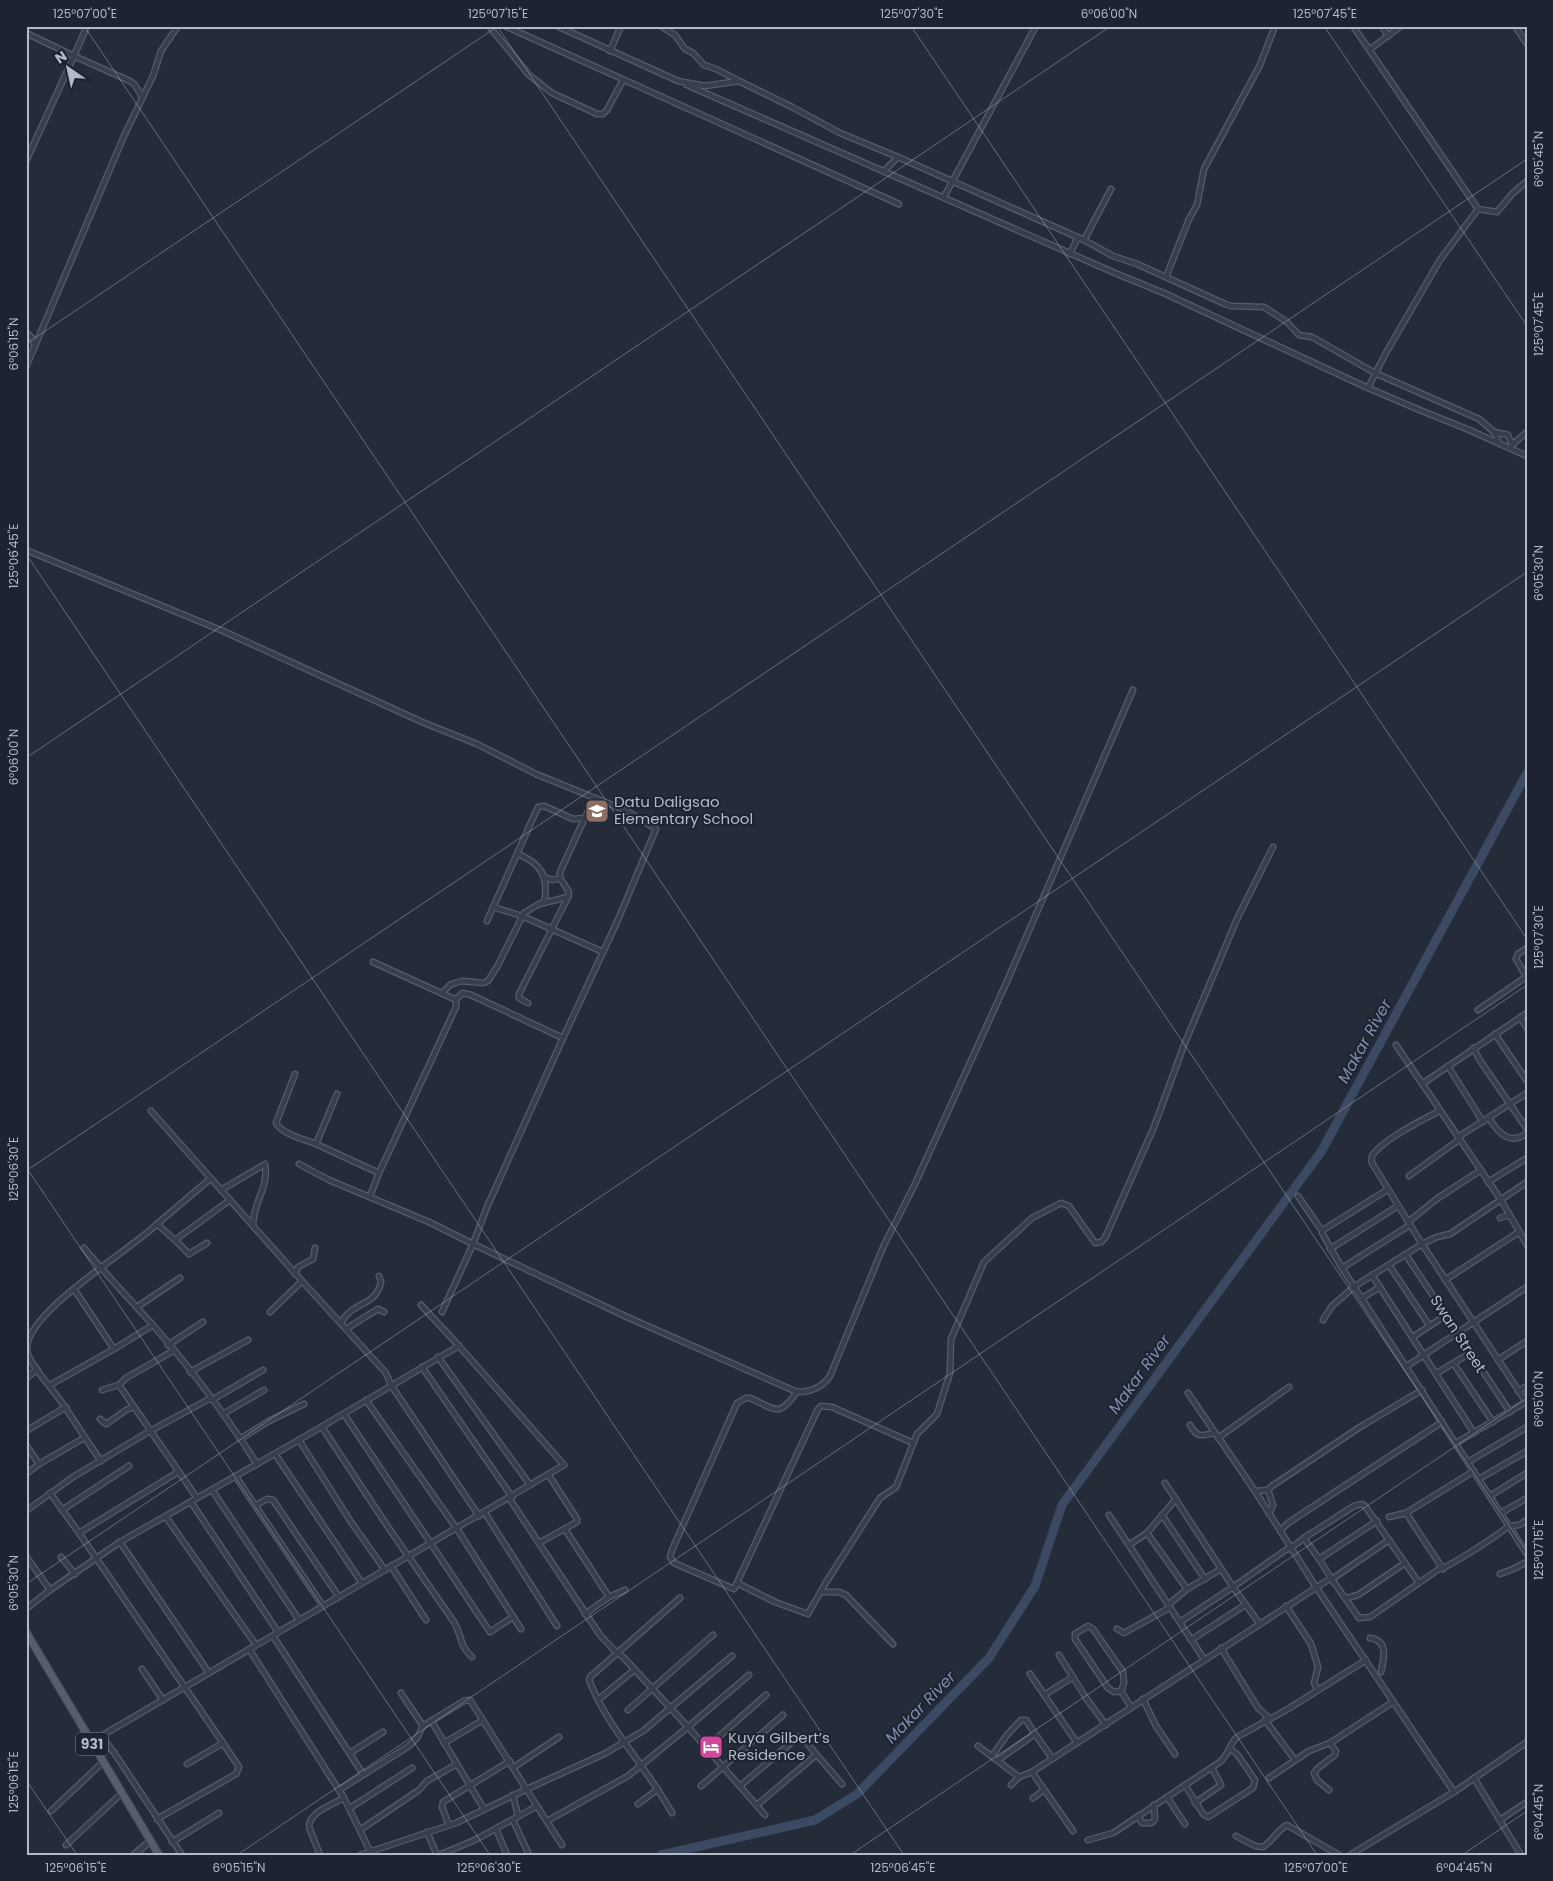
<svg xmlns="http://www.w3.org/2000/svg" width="1553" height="1881" font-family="Poppins,sans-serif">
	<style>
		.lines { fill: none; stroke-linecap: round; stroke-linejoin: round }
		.river { stroke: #3b4962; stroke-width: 9 }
		.minor-casing { stroke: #565c69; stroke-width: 7 }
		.tertiary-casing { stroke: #565c69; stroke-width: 8 }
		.primary-casing { stroke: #414754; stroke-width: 9 }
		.minor { stroke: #383e4b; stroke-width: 4.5 }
		.tertiary { stroke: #383e4b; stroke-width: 5.5 }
		.primary { stroke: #565d6b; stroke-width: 7 }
		.ticks { fill: none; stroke: #b3b9c6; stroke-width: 1; stroke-opacity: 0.45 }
		.labels { text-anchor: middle; stroke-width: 4; stroke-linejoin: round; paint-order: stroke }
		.shield { fill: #1d2330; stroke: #868c99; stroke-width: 1 }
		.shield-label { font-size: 14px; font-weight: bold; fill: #b3b9c6 }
		.poi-label { font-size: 15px; fill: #b3b9c6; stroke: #1d2330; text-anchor: start }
		.street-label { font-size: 15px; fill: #b3b9c6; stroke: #1d2330 }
		.water-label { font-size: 16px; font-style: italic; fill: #7d8eac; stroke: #1d2330 }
		.neatline { fill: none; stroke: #b3b9c6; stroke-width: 2 }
		.ticks-label { font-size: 12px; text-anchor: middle; fill: #b3b9c6 }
	</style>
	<rect width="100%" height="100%" fill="#242c3a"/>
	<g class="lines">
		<polyline class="river" points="661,1855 815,1820 857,1794 989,1658 1035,1586 1062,1505 1321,1152 1527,773"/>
		<g class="minor-casing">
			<g id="minor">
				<polyline points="489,26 529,75 552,93 597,114 603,114 607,110 623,80"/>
				<polyline points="505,26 899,204"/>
				<polyline points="557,26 678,81 705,86 739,81 792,107 840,133 898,157 1084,240 1113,256 1137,264 1225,304 1231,306 1264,307 1287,322 1299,335 1312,337 1375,373 1479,419 1494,432 1500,444"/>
				<polyline points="661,26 675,35 685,49 693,53 704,65 716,69 739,81"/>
				<polyline points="1353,26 1478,209 1497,212 1512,194 1527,181"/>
				<polyline points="1382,26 1388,36"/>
				<polyline points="1515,26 1527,44"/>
				<polyline points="26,33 74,56 87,26"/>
				<polyline points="1369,50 1401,26"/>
				<polyline points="610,51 621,26"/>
				<polyline points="687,85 1115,273 1166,294 1368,388 1422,411 1467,429 1527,456"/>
				<polyline points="26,161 74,56 130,81 135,85 142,97"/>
				<polyline points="884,171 898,157"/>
				<polyline points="944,197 1036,26"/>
				<polyline points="1084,240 1111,189"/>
				<polyline points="1070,254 1078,237"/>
				<polyline points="1166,277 1189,219 1197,205 1204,169 1260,65 1275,26"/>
				<polyline points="26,332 32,338 34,345"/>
				<polyline points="26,367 124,136 153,76 161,51 178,26"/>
				<polyline points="1368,388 1387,351 1440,260 1478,209"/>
				<polyline points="1494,432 1508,435 1512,445 1527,432"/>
				<path d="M26,550L223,631L422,722L477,744L536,774L627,811L656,829L617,922L563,1038L487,1207L473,1244L627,1317L797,1392C811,1392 822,1388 830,1376L884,1245L915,1184L1008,979L1133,690"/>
				<path d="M518,854C542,864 549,877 544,903"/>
				<polyline points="544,877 553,880 560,878"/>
				<polyline points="493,907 522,916 603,952"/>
				<polyline points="487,921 538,807 544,806 573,819 584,818"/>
				<polyline points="1527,948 1518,954 1516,959 1527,978"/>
				<polyline points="373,962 452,998 456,999 463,993 471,995 563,1038"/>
				<polyline points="442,993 450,985 455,983 462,981 483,983 488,981 497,967 524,913 539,904 568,897"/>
				<polyline points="528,1003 519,998 519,994 568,897 569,892 560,878 560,872 594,798"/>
				<polyline points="1478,1010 1526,977"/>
				<polyline points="1520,1017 1527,1028"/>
				<polyline points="1495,1034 1527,1081"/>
				<polyline points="1396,1045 1501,1200 1527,1245"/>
				<polyline points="1473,1048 1481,1062 1527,1129"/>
				<polyline points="1448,1066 1483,1122"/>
				<path d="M295,1074L276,1123C283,1135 304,1139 316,1144"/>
				<polyline points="1422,1084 1527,1013"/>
				<polyline points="337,1094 316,1144 379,1173 370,1196"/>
				<polyline points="151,1111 302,1281 386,1373 391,1385 479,1516"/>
				<path d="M1439,1111C1421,1121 1388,1137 1375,1152C1371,1156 1371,1159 1372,1163L1422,1244L1526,1402L1456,1443"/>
				<path d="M1489,1118C1498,1133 1510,1146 1527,1133"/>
				<polyline points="1458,1137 1527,1093"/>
				<polyline points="299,1164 329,1180 429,1222 473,1244 442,1312"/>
				<polyline points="379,1173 456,1007 456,999"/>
				<polyline points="1409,1176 1460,1139"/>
				<polyline points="1488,1182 1527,1158"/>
				<path d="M221,1190L265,1164C269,1190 253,1200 253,1226"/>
				<polyline points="1387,1190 1323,1230 1322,1233 1342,1268 1527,1554"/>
				<polyline points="1298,1196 1322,1231"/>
				<polyline points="1500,1218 1509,1215"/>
				<polyline points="1408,1222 1438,1198 1481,1170"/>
				<polyline points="157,1224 210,1179"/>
				<polyline points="175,1240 189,1254 207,1243"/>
				<path d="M84,1248C102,1270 122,1291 142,1313C184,1359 223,1411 257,1464"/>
				<polyline points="1330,1249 1398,1206"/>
				<polyline points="1406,1255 1510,1412"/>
				<polyline points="1389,1265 1429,1325"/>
				<polyline points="1342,1268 1410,1225"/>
				<polyline points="295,1274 298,1267 313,1259 315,1248"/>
				<polyline points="1372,1275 1474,1433"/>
				<polyline points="1445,1280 1519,1232"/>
				<polyline points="1362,1298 1380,1287"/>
				<polyline points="421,1305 459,1346"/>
				<polyline points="137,1307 180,1278"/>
				<polyline points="270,1312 302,1281"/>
				<polyline points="1323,1320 1332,1306 1355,1286 1422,1244 1437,1237 1450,1234 1527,1182"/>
				<path d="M341,1323C352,1301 376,1307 381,1282L379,1276"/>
				<polyline points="346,1329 378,1309 384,1312"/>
				<polyline points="1413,1337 1446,1315"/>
				<polyline points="168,1345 203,1322"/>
				<polyline points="114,1349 153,1325"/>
				<polyline points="173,1351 126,1378 119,1385 197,1498"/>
				<polyline points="438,1357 530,1485"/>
				<polyline points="1498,1360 1527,1341"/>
				<polyline points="1454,1364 1493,1422"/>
				<polyline points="1407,1366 1527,1287"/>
				<polyline points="422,1367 512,1497"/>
				<polyline points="190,1372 248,1340"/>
				<polyline points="1437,1373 1470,1353"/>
				<polyline points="26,1379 37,1369"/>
				<polyline points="50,1385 114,1349 74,1289"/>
				<polyline points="102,1390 119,1385"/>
				<polyline points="1518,1391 1527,1386"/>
				<path d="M797,1392C778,1418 777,1410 750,1398H746L737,1403L672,1550L670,1557L674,1563L734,1589L818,1409L821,1406L832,1407L913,1443"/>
				<polyline points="1188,1393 1255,1491 1316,1587 1454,1792"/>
				<polyline points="212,1400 263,1370"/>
				<polyline points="366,1400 457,1529 521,1629"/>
				<polyline points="223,1414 264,1390"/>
				<polyline points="344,1414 490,1632 513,1617"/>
				<polyline points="100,1419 106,1424 108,1423 126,1410 134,1407"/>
				<path d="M1190,1425C1197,1438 1201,1436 1214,1433"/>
				<path d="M322,1427L386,1524L454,1622C463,1637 458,1644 472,1657"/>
				<polyline points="26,1431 66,1407"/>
				<polyline points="1218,1438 1289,1387"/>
				<polyline points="240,1439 269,1421 304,1404"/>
				<polyline points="299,1440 351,1522 385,1570"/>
				<polyline points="26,1445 39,1464"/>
				<polyline points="275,1454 362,1583"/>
				<path d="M101,1461C88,1443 77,1425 65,1407C57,1394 28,1363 27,1351C22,1314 131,1250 157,1224L175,1240L230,1200"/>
				<polyline points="1468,1462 1527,1427"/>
				<polyline points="26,1474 39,1464 84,1438"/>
				<polyline points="236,1477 323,1606"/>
				<polyline points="1479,1479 1527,1451"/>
				<polyline points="1165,1483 1233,1587 1290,1547"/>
				<polyline points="212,1490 299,1620"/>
				<polyline points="1255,1491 1268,1490"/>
				<polyline points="50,1493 79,1533 223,1743 187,1764"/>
				<polyline points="1490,1496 1527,1473"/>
				<polyline points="509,1498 600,1635 612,1648 624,1658 688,1727 749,1675"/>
				<polyline points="191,1502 278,1632"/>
				<polyline points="256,1505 267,1499 273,1500 339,1597"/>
				<polyline points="62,1510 129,1466"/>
				<polyline points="26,1511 73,1477 150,1431 211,1398"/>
				<polyline points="485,1513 557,1626"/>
				<polyline points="1406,1513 1443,1569"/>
				<polyline points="1501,1513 1527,1498"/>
				<polyline points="1269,1514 1273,1505 1268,1490 1272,1486 1360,1427 1422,1390"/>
				<polyline points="1109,1515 1204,1659"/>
				<polyline points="1162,1515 1205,1579"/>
				<polyline points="166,1517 256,1645"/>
				<polyline points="1389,1517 1406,1513 1474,1471"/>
				<polyline points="565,1529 609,1597 585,1614"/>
				<polyline points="1280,1531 1288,1523 1442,1422"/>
				<polyline points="79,1533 178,1472"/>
				<polyline points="1147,1533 1187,1589"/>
				<polyline points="120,1542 209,1673"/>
				<polyline points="539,1543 577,1522 577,1519 548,1474"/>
				<polyline points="1129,1545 1147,1533 1176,1499"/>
				<polyline points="1290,1549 1304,1538"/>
				<polyline points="26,1556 50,1590"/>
				<polyline points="61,1557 75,1574"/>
				<polyline points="1319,1559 1304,1538 1354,1506 1362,1504 1365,1506 1419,1583"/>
				<polyline points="391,1566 426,1620"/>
				<polyline points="1500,1574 1513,1569 1527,1562"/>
				<path d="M1331,1578L1359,1618L1370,1617L1439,1569C1446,1569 1502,1533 1508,1526L1519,1525L1527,1520"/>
				<polyline points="1332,1579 1389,1540"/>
				<polyline points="737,1583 775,1602 808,1614 825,1584 880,1498 896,1487 917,1434 937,1414 950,1373 951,1339 984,1262 1032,1218 1061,1203 1069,1206 1095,1243 1101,1242 1105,1238 1154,1127 1184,1045 1237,919 1273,847"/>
				<polyline points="822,1592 839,1592 846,1595 893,1644"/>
				<polyline points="609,1597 625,1590"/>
				<polyline points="1347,1598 1358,1595 1405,1563"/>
				<polyline points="1168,1605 1187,1589 1221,1569"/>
				<polyline points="1286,1606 1311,1644 1318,1667 1314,1683 1318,1690"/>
				<polyline points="26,1609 50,1590 120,1542 299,1440 459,1346 564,1465 91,1742"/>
				<polyline points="1180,1622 1233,1587 1259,1623"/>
				<polygon points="1088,1626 1093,1629 1123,1672 1124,1683 1121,1691 1114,1692 1108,1688 1075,1639 1075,1634"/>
				<polyline points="1117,1629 1124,1633 1169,1608"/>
				<polyline points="273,1636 363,1774"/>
				<path d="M1370,1638C1389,1641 1384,1658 1381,1672"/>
				<polyline points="1191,1640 1245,1605"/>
				<polyline points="1221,1648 1258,1708 1269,1718"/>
				<polyline points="249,1649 344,1798 370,1851"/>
				<polyline points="1059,1655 1086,1698 1106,1725"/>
				<polyline points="142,1669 163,1700"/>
				<polyline points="1030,1674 1077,1743"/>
				<polyline points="1121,1691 1131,1707"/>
				<polyline points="401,1693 423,1726"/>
				<polyline points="1044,1695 1073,1677"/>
				<polyline points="599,1699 634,1670"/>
				<polyline points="1143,1699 1156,1726 1175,1754"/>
				<polyline points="628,1710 713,1635"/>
				<polyline points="1265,1720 1295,1760"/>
				<polyline points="432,1722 484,1809"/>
				<polyline points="101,1736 113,1751 182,1855"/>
				<polyline points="444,1743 483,1720"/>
				<polyline points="978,1746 1019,1777"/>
				<polyline points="707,1747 766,1695"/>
				<polyline points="350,1753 383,1732"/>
				<polyline points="992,1756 1007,1735 1021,1720 1026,1720 1035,1734"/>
				<polyline points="998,1760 1035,1734 1052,1758"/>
				<polyline points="514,1767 559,1737"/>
				<polyline points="1032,1772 1073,1831"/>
				<polyline points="1269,1778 1309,1751 1330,1743 1393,1702"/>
				<polyline points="1474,1778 1521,1855"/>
				<polyline points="1011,1785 1019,1777 1032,1772 1331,1578 1319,1559 1377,1521"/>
				<polyline points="1185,1785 1203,1814 1208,1817 1253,1788 1255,1780 1237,1754 1230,1749"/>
				<polyline points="701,1786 783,1715"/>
				<polyline points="740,1786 798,1737 804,1740 842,1784"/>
				<polyline points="339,1790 409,1746 417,1738 423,1726 464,1701 470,1700 537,1806 475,1840 439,1855"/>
				<polyline points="1329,1790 1317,1780 1314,1773 1318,1768 1335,1755 1336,1751 1330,1743"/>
				<polyline points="513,1795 518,1816"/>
				<polyline points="1167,1797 1185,1824"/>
				<polyline points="1033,1798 1044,1790"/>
				<polyline points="1195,1803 1221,1785 1212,1768"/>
				<polyline points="638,1804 658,1789"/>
				<polyline points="757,1805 816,1755"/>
				<polyline points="537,1806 562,1845"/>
				<polyline points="350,1808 412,1768"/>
				<polyline points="51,1811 103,1762"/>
				<path d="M672,1813C647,1767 608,1729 589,1680L590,1677L680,1598"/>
				<polyline points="1138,1816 1142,1823 1152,1823 1155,1819 1154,1805"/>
				<polyline points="157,1819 236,1774 239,1767 223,1743"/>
				<polyline points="513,1820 529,1855"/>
				<polyline points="1500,1820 1527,1802"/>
				<polyline points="547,1821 628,1776 688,1727 765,1815"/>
				<polyline points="449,1825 442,1807 443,1802 510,1761"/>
				<polyline points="496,1829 507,1855"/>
				<polyline points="360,1830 419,1790 427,1781 457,1764"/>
				<polyline points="427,1832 437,1855"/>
				<path d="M1236,1836L1255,1846L1263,1847C1273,1841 1277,1830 1287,1825L1339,1855"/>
				<path d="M1088,1840L1113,1833L1220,1762C1229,1755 1229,1744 1237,1737L1288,1709L1366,1660"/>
				<polyline points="172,1842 219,1813"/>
				<polyline points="66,1845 122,1793"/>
				<path d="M320,1855L309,1827C309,1812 333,1804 344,1798"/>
				<polyline points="360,1855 456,1823 527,1789 604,1754 643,1731 732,1656"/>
				<polyline points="1350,1855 1454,1792 1527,1742"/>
			</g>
		</g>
		<g class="tertiary-casing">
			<polyline id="tertiary" points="134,1855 150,1841"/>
		</g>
		<g class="primary-casing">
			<polyline id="primary" points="26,1632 159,1855"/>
		</g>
		<use href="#minor" class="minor"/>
		<use href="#tertiary" class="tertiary"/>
		<use href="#primary" class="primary"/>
	</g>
	<path class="ticks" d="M84,26L1317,1855M497,26L1527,1552M911,26L1527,939M1324,26L1527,326M26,344L498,26M26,554L904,1855M26,758L1111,26M26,1167L490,1855M26,1171L1527,159M26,1584L1527,572M26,1780L77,1855M237,1855L1527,985M850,1855L1527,1398M1462,1855L1527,1811"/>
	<defs>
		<g id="school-square" transform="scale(1.25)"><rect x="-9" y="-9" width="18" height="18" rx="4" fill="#8d6e63" stroke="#1d2330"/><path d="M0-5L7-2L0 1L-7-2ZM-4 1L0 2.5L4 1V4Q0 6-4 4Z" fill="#fff"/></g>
		<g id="hotel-square" transform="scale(1.25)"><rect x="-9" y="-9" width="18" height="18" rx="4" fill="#d1479c" stroke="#1d2330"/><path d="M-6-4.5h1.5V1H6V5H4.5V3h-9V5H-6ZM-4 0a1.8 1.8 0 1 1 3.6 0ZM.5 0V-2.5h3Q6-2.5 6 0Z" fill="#fff"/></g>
	</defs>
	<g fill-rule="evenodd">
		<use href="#school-square" x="597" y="811"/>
		<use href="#hotel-square" x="711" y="1747"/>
	</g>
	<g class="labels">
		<rect class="shield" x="76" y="1732.5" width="32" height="23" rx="4"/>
		<g class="shield-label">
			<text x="92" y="1749">931</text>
		</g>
		<g class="poi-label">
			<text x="614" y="807">Datu Daligsao<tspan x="614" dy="17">Elementary School</tspan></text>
			<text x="728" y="1743">Kuya Gilbert’s<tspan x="728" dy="17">Residence</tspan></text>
		</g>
		<g class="street-label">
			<text transform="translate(1458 1334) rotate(57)" y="5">Swan Street</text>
		</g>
		<g class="water-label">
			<text transform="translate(1364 1041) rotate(-61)" y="6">Makar River</text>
			<text transform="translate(1139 1374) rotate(-54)" y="6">Makar River</text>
			<text transform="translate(920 1707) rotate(-46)" y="6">Makar River</text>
		</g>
	</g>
	<rect width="1553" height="1881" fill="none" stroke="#1d2330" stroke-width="55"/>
	<g transform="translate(68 68) rotate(326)" stroke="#1d2330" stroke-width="4" paint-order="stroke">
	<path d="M0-4L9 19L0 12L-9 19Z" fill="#b3b9c6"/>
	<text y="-8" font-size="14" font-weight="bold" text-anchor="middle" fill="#b3b9c6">N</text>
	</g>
	<rect x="28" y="28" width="1498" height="1826" class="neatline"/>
	<g class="ticks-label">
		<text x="85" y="18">125°07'00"E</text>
		<text x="498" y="18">125°07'15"E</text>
		<text x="912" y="18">125°07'30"E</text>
		<text x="1109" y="18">6°06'00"N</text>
		<text x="1325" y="18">125°07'45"E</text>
		<text transform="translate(1539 159) rotate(-90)" y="4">6°05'45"N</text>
		<text transform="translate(1539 324) rotate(-90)" y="4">125°07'45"E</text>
		<text transform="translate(14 344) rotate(-90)" y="4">6°06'15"N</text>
		<text transform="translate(14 556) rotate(-90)" y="4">125°06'45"E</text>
		<text transform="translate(1539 573) rotate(-90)" y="4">6°05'30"N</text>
		<text transform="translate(14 757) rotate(-90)" y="4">6°06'00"N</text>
		<text transform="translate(1539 937) rotate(-90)" y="4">125°07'30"E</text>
		<text transform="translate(14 1169) rotate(-90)" y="4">125°06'30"E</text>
		<text transform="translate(1539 1399) rotate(-90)" y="4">6°05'00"N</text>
		<text transform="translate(1539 1550) rotate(-90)" y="4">125°07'15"E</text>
		<text transform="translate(14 1583) rotate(-90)" y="4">6°05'30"N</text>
		<text transform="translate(14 1782) rotate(-90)" y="4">125°06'15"E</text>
		<text transform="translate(1539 1812) rotate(-90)" y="4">6°04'45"N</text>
		<text x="76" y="1872">125°06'15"E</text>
		<text x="239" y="1872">6°05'15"N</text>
		<text x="489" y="1872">125°06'30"E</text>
		<text x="903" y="1872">125°06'45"E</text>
		<text x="1316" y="1872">125°07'00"E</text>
		<text x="1464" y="1872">6°04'45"N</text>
	</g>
</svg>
